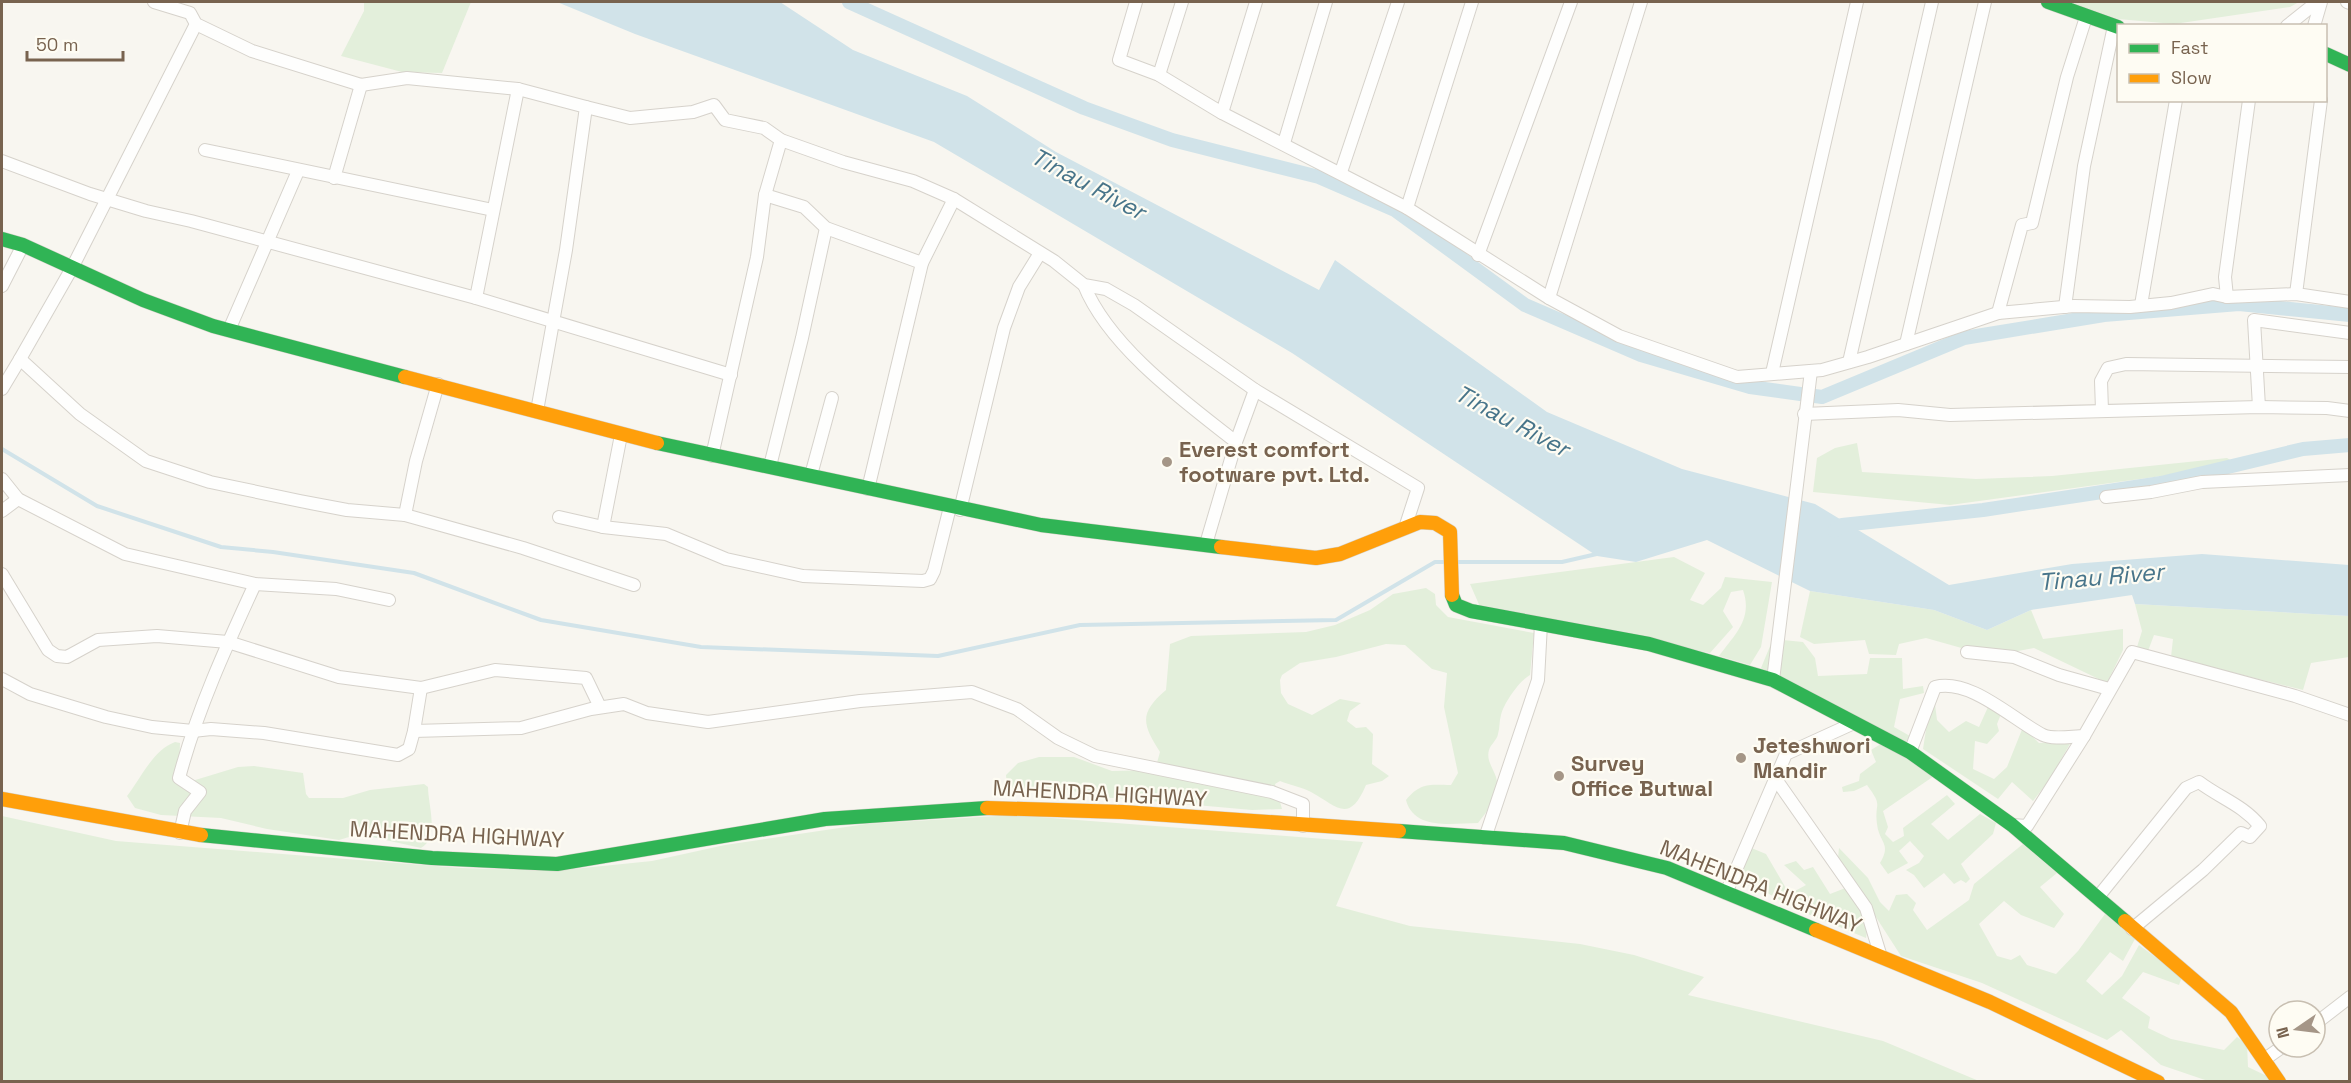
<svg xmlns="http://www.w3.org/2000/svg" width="2351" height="1083" font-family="'Space Grotesk',sans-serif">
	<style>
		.green { fill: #e3efdb }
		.water { fill: #d1e3e9 }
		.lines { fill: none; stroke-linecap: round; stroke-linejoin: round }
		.stream { stroke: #d1e3e9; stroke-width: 4 }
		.canal { stroke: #d1e3e9; stroke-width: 14 }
		.street-casing { stroke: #d6d2cb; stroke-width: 14 }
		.fast-casing { stroke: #d7d2ca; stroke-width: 15 }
		.slow-casing { stroke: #d7d2ca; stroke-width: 15 }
		.street { stroke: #fefefd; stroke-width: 12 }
		.fast { stroke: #30b455; stroke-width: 14 }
		.slow { stroke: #ff9f0a; stroke-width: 14 }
		.poi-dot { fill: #a59687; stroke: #fefcf3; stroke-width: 2 }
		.labels { text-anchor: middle; stroke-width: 4.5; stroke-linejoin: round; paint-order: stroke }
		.poi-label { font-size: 22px; font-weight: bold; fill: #78634f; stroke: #fefcf3; text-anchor: start }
		.street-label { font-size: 22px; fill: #78634f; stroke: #fefcf3 }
		.water-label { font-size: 24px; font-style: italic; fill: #48758a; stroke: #fefcf3 }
	</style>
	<rect width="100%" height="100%" fill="#f8f6f0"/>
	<g class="green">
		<polygon points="364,2 471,2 442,73 402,72 341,56 364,11"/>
		<polygon points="2070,2 2299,2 2290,7 2174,24 2118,19"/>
		<polygon points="1857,443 1862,472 1976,479 2052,476 2227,458 2234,462 2191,472 1950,505 1813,492 1817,458 1835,448"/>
		<path d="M1674,557L1705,573L1690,600L1703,605L1721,588L1725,577L1772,582L1761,647L1750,665L1719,656C1735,634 1753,619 1743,590L1731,592L1723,611L1733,627L1710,653L1481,609L1470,584Z"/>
		<path d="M1426,588L1435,594L1436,605L1448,617L1534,633L1530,675C1519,681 1504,703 1501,715C1499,721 1500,728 1498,734C1497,740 1491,744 1489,750C1486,760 1493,768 1496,777C1501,794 1488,810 1478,823C1453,823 1414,831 1406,800C1421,782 1430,785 1451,785L1458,773L1444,707L1447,673L1432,669L1405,645L1386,644L1336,657L1300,663L1282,675L1280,680L1281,693L1288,704L1312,715L1340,699L1361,703L1350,711L1347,721L1356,728L1366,727L1373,734L1372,764L1389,776L1382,781L1366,785C1349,825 1337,806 1311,792C1302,787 1290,785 1280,781L1275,784L1282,809L1252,810L1117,798C1097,799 1082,792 1062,789C1040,786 1030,797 1007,786L1006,775L1018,763L1039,757H1074L1112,771L1155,770L1160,752C1142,724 1139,713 1166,690L1170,644L1191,636L1306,632L1335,625L1370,610L1393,594Z"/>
		<polygon points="1810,591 1934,610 1987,630 2031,610 2043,639 2123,629 2123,650 2107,683 2034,648 2018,651 1965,649 1926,638 1899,644 1896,655 1869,654 1865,640 1814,644 1800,637"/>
		<polygon points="2135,604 2349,616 2349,657 2311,663 2303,690 2171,657 2173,639 2154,635 2148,651 2137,647 2142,631"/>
		<polygon points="1773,639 1803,642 1815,658 1818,676 1867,674 1870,658 1902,658 1903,689 1923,686 1924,693 1900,699 1894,727 1910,736 1905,743 1761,668"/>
		<polygon points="1935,704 1937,720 1949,732 1966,721 1979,727 1988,707 2001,714 1997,724 1999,731 1987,744 1975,741 1973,769 1994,779 2007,767 2023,727 2039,743 2071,742 2050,779 2033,801 2012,782 1998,799 1923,749 1928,717"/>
		<path d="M175,742L180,743L179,771L192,781L238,767L254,766L303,773L306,794L309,798H343L370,790L424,784L428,787C428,805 440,838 421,848L359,834L339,840L267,829L221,818L161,815L135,808L127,796C141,778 153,750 175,742Z"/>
		<path d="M1884,742L1934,776L1883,811L1888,827L1885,834L1893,842L1904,836L1903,828L1947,795L1955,804L1931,824L1948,840L1980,814L1996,823L1993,834L1961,864L1970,879L1966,883L1961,880L1954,884L1944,873L1924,888L1914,875L1906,870L1919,863L1924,856L1910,841L1899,851L1908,863L1888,874L1880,863C1892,843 1879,843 1877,824C1874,801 1884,808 1867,785L1854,791L1843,792L1842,787L1859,781L1860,774L1876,762L1871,750Z"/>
		<polygon points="1013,815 1363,842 1336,906 1410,926 1580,944 1634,955 1704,977 1688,995 1883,1041 1979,1081 2,1082 2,816 116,841 461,868 553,871 652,861 725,845 866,824"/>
		<polygon points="2023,844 2057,873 2040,887 2064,914 2054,928 2021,915 2004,901 1979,924 1997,956 2011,960 2020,955 2027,965 2056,974 2078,951 2105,914 2135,939 2123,961 2110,952 2086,981 2102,995 2122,976 2139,945 2182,977 2179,985 2143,972 2122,998 2150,1017 2148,1028 2171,1039 2224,1050 2237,1037 2247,1044 2248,1067 2269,1077 2272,1081 2208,1081 2161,1065 2121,1030 2107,1040 1982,983 1901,956 1838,858 1839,848 1868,878 1880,902 1889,911 1896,895 1907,894 1916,903 1913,910 1927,930 1969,900 1974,884"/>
		<polygon points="1749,847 1766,854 1787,890 1795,891 1806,885 1784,865 1796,861 1804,870 1813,867 1830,894 1848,887 1868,925 1866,938 1796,909 1760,889 1734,881"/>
	</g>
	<polygon class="water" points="557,2 780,2 853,50 967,96 1056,152 1319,290 1335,260 1547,412 1682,469 1815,504 1949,585 2072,564 2202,554 2349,565 2349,616 2135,604 2132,595 2031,610 1987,630 1934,610 1810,591 1707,540 1636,562 1597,556 1292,353 934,142 635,34"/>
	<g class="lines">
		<g class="stream">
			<polyline points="2,449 97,506 221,547 273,552 414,573 541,620 701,647 938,656 1080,625 1336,620 1435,562 1447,562"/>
			<polyline points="1457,562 1562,562 1601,553"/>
		</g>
		<g class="canal">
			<polyline points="849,2 1084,108 1172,140 1319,177 1395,210 1525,305 1641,355 1750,387 1822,397 1964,338 2104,315 2239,304 2350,315"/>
			<polyline points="1834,531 1842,525 1983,510 2161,483 2303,449 2350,445"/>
		</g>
		<g class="street-casing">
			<g id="street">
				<polyline points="154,2 190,13 196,24 252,51 361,85 407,78 518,89 586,107 566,250 537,411"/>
				<polyline points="1136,2 1119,60 1159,75 1222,113 1407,208 1549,298 1619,336 1737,377 1822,370 1868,357 1998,313 2074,306 2130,307 2171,303 2213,294 2227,297 2296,294 2350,302"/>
				<polyline points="2347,2 2350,3"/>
				<polyline points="2287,26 2317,2"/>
				<polyline points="2314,26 2321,2"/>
				<polyline points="1159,75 1182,2"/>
				<polyline points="586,107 630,118 693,112 714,105 725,120 764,128 781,140 843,162 913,181 954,199 1054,261 1084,285 1106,289 1134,305 1255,390 1418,488 1405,528"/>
				<polyline points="1222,113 1256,2"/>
				<polyline points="1284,143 1326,2"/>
				<polyline points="205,150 493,210"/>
				<polyline points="2,161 90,194 146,211 191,221 476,298 731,375"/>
				<polyline points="1341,172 1398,2"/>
				<polyline points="334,178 361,85"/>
				<polyline points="765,195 804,207 826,228 922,263"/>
				<polyline points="1407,208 1472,2"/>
				<polyline points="1478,255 1571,2"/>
				<path d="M1084,285C1109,347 1185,402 1236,442"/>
				<polyline points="2,286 23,245"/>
				<polyline points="2296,294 2321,100"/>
				<polyline points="2227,297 2225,277 2249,100"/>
				<polyline points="476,298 518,89"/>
				<polyline points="1549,298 1641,2"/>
				<polyline points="2141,305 2176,100"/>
				<polyline points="2065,307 2084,166 2114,26"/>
				<polyline points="1998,313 2022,225 2032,223 2067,77 2086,17"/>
				<polyline points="229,330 298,171"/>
				<polyline points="1906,344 1985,2"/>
				<polyline points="20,359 72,268 196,24"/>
				<polyline points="1849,362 1932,2"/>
				<polyline points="1772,373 1857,2"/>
				<polyline points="2,389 20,359 80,414 146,461 210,482 300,501 347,510 405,515 523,548 634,585"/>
				<polyline points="2259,407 2254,320 2350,333"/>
				<polyline points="2102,410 2101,381 2108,368 2126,364 2350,367"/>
				<polyline points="1804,414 1898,410 1950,415 2259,407 2327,408 2350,411"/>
				<polyline points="712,456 757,257 765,195 781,140"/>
				<polyline points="770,466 802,338 826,228"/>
				<polyline points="811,475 832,398"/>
				<polyline points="2,479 18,499 125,554 255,584 336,589 389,600"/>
				<polyline points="868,489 922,263 954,199"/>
				<polyline points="2106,497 2151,492 2202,482 2350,475"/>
				<polyline points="960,510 1004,328 1019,287 1040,253"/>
				<polyline points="2,511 18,499"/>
				<polyline points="405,515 416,461 438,384"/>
				<polyline points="559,517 603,527 666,534 726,559 803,576 923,581 930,579 934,571 950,507"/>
				<polyline points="603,527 621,435"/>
				<polyline points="1206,544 1236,442 1255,390"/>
				<polyline points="2,574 48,650 57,656 67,657 98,640 157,636 228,642 339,677 421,688 495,670 586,678 600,707"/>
				<polyline points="1967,652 2014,657 2059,675 2109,689"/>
				<polyline points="2,679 30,694 106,717 152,727 193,731 211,729 264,733 398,755 409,749 414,731 421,688"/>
				<polyline points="1773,680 1811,371"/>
				<polyline points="414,731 521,728 591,709 624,704 647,713 708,722 860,701 972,692 1017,709 1058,738 1095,756 1272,792 1303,804 1303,826"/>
				<path d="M1910,752L1935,687C1971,678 2013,720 2043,735C2053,740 2073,736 2084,736L2132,652L2295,696L2350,715"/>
				<polyline points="1775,778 1866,908 1881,957"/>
				<polyline points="2012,825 2027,826 2084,736"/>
				<path d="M180,833L185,811L200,792L179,778C197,710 226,647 255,584"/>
				<polyline points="1485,838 1538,680 1541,624"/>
				<polyline points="1726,893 1786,754 1854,723"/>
				<path d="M2098,897L2186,788L2199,782C2220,798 2243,805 2260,826L2250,837L2241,833L2203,870L2132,929"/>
				<polyline points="2315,1024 2350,997"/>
				<polyline points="2265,1059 2282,1047"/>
			</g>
		</g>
		<g class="fast-casing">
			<g id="fast">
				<polyline points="2048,2 2118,27"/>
				<polyline points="2326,54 2350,65"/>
				<polyline points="2,239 23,245 143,300 213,326 405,377"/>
				<polyline points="657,443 1041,525 1221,547"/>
				<polyline points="1452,595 1456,605 1471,611 1649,644 1773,680 1910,752 2012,825 2125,921"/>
				<polyline points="1399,831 1564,843 1667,868 1816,930"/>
				<polyline points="201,835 432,858 557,864 825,819 987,808"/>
			</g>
		</g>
		<g class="slow-casing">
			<g id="slow">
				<polyline points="405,377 657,443"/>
				<polyline points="1221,547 1316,558 1340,554 1420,522 1435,523 1450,532 1452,595"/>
				<polyline points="2,799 201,835"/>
				<polyline points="987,808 1123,812 1399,831"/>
				<polyline points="2125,921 2231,1012 2279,1082"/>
				<polyline points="1816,930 1990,1002 2158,1082"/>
			</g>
		</g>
		<use href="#street" class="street"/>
		<use href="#fast" class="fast"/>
		<use href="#slow" class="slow"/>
	</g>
	<g class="poi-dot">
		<circle cx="1167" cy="462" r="6"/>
		<circle cx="1741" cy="758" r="6"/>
		<circle cx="1559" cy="776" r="6"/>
	</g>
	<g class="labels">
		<g class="poi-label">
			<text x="1179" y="457">Everest comfort<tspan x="1179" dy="25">footware pvt. Ltd.</tspan></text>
			<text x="1753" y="753">Jeteshwori<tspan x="1753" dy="25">Mandir</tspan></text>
			<text x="1571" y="771">Survey<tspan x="1571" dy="25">Office Butwal</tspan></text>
		</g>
		<g class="street-label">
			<text transform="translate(1100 793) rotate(3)" y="8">MAHENDRA HIGHWAY</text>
			<text transform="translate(457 834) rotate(3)" y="8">MAHENDRA HIGHWAY</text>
			<text transform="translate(1761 886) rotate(22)" y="8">MAHENDRA HIGHWAY</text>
		</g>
		<g class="water-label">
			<text transform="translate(1088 184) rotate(28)" y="8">Tinau River</text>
			<text transform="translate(1512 421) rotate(28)" y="8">Tinau River</text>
			<text transform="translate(2101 577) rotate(-5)" y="8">Tinau River</text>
		</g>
	</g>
	<rect width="2351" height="1083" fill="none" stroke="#78634f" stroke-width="6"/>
	<rect x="2117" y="24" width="210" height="78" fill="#fefcf3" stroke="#c8bfb1" stroke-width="1.5"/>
	<rect x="2129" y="44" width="30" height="9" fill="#30b455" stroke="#c8bfb1" stroke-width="1.5"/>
	<text x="2171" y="54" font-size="18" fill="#78634f">Fast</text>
	<rect x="2129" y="74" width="30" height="9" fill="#ff9f0a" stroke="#c8bfb1" stroke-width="1.5"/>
	<text x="2171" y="84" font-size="18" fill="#78634f">Slow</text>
	<g transform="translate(2297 1029) rotate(256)"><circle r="28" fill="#fefcf3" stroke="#c8bfb1" stroke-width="1.5"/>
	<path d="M0-4.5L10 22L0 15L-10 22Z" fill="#a59687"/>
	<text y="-9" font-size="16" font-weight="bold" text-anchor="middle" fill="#78634f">N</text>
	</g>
	<path d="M27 51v9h96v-9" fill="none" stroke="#78634f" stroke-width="3"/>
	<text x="36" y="51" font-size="18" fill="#78634f" stroke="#fefcf3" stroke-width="4.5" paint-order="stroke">50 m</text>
</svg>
